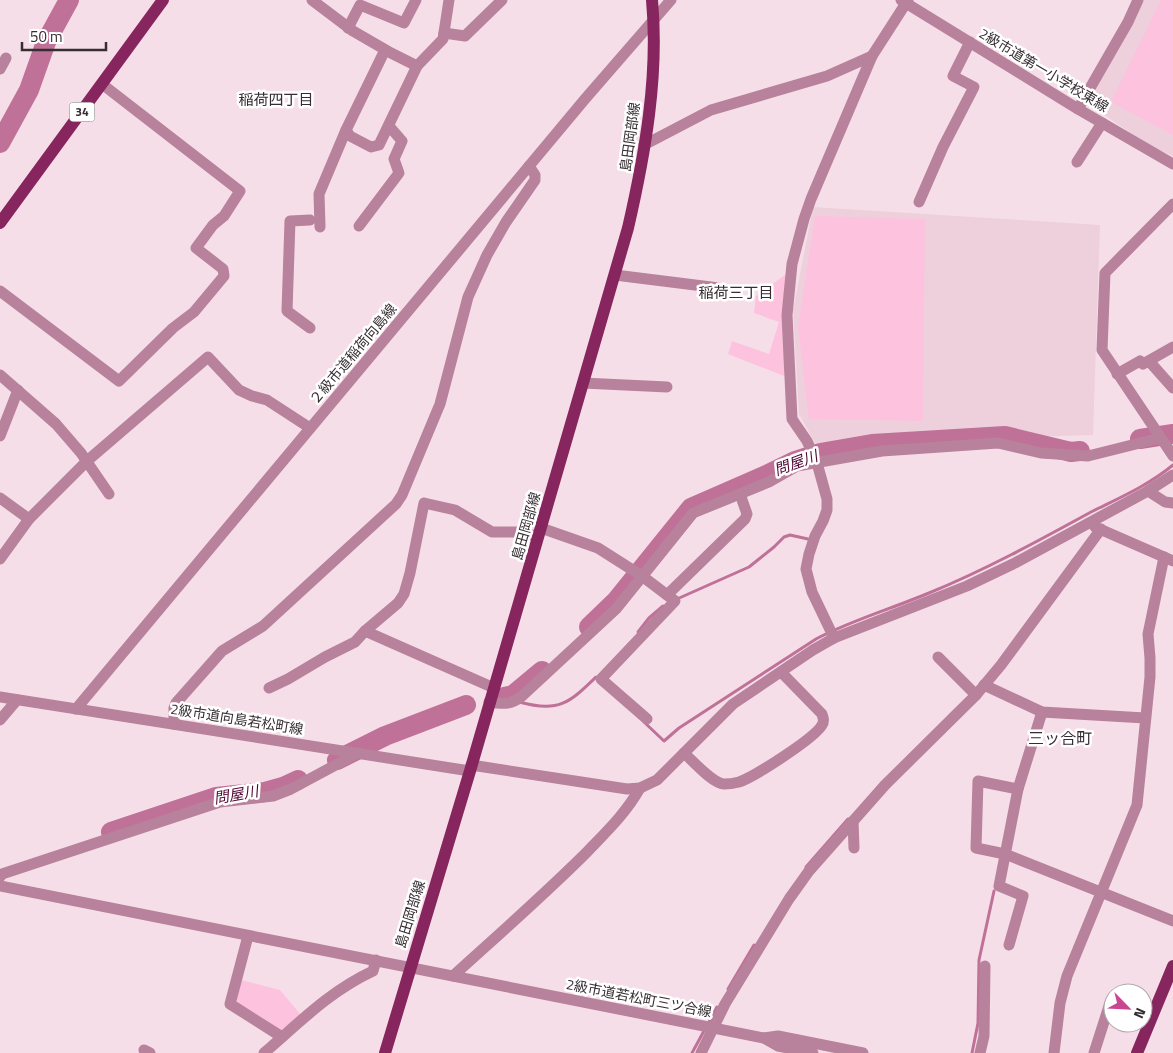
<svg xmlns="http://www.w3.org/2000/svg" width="1173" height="1053" font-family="'Titillium Web','Noto Sans JP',sans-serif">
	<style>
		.built { fill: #eed0dd }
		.green { fill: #fcc2de }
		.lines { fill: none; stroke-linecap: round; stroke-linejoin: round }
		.stream { stroke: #bf7198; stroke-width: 3 }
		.river { stroke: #bf7198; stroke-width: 20 }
		.minor { stroke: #b8819c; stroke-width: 11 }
		.major { stroke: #87255e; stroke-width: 12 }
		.labels { text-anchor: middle; stroke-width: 5; stroke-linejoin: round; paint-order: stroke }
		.shield { fill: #fff; stroke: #726c6f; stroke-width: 1 }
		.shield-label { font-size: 12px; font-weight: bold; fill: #352d31 }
		.street-label { font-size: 14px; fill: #352d31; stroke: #fff }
		.neighbourhood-label { font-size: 15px; fill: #352d31; stroke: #fff }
		.water-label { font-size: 15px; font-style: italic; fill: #4f0533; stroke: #fff }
		.quarter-label { font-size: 16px; fill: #352d31; stroke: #fff }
	</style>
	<rect width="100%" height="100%" fill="#f6dee9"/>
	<g class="built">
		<polygon points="1144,0 1173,0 1173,156 1148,145 1087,103"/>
		<polygon points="813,207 1100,225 1093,435 815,443 799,414 793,310"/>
	</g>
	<g class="green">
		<polygon points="1161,0 1173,0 1173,135 1111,102"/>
		<polygon points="815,216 925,219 923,421 809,419 798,327"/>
		<polygon points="785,275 788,276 786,372 784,376 728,354 732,341 769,354 779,322 754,313 756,296"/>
		<polygon points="241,980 280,990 301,1015 280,1031 239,1006 235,997"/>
	</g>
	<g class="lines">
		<g class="stream">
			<polyline points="677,599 749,567 774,547 784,537 790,535 808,539"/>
			<polyline points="638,632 649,618 663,606"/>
			<path d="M519,702C559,713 569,703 596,677L597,678"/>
			<path d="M644,722L664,741L679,728L816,639C852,620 891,609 929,593C985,570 1038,541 1091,512C1119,498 1149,485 1173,465"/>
			<polyline points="806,867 848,819"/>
			<polyline points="728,989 754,945"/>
			<polyline points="708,1024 717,1007"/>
			<polyline points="692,1053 705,1029"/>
			<polyline points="972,1053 978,1023 979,960 994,891"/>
		</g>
		<g class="river">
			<polyline points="0,143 29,90 46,42 69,0"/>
			<polyline points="1140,439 1173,434"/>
			<polyline points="589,627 616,601 691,508 762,477 795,461 820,453 872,444 1005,436 1071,452 1080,451"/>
			<polyline points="504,697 513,695 542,671"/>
			<polyline points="337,760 385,736 466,705"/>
			<polyline points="111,832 216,797 265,792 283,787 298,780"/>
		</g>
		<g class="minor">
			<polyline points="312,0 353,31 391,53 417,66 443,39 449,0"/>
			<polyline points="901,0 1078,109 1173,164"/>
			<polyline points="348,28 360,5 404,23 416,0"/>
			<polyline points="444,33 465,36 502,0"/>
			<polyline points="385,50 346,130 350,136 371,147 379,145 417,66"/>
			<polyline points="0,69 6,58"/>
			<polyline points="1078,109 1128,22 1138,0"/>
			<polyline points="644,145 711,110 827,76 872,56"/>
			<polyline points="1077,162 1102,123"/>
			<polyline points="919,202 943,147 974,87 953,76 970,42"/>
			<polyline points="1173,204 1105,273 1102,350 1173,456"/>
			<polyline points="310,220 290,221 287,311 310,328"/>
			<polyline points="359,226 399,173 394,159 402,141 389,126"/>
			<polyline points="320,227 319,194 346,130"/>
			<polyline points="615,275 719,288"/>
			<polyline points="0,291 119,381 173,328 194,312 224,276 223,269 196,248 213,225 224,216 240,191 102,84"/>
			<polyline points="1149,361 1173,388"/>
			<polyline points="1117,374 1140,361 1143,364 1173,347"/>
			<polyline points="0,375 56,424 81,453 109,494"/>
			<polyline points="583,383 667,387"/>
			<polyline points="0,436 18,390"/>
			<polyline points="1148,491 1165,502 1173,503"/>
			<polyline points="0,498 29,519"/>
			<polyline points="1095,527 1173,561"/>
			<polyline points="541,528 598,548 642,576 675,601 601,679 647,719"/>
			<polyline points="0,559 29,519 87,461 208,357 239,390 252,396 267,400 310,428"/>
			<polyline points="667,595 745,519 747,514 740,494"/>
			<polyline points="365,631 494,688"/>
			<polyline points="834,638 812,592 806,569 809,554 815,536 823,521 827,510 827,499 817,463 807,441 792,419 787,315 792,264 804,219 811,199 872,56 908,0"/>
			<polyline points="938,657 976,695"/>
			<polyline points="984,685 1042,712 1145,718"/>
			<polyline points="269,688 288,679 325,657 355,642 365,631 398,603 404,594 410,573 424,503 455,510 492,532 523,532 538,537"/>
			<polyline points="0,697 470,771"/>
			<path d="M489,702C502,704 510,705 521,697L616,609L693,513L769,482L797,466L882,451L998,443L1041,453L1088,456L1160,438"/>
			<polyline points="76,709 585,99 671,0"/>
			<polyline points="0,720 17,700"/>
			<polyline points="174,724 174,708 176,703 222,651 263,626 396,504 402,495 440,404 468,297 487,255 506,222 535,180 535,175 529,166"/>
			<path d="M684,753C693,761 712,783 724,784C728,784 735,783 739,782C754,777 815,738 822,725C825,721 823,718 822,714L781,672"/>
			<polyline points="471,765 627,789 640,788 657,780 733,704 813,650 834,638 967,586 1013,564 1148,491 1173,475"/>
			<polyline points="1018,789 978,781 976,848 1005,854 1173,921"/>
			<polyline points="853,821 854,848"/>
			<polyline points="0,877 2,874 220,802 273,796 291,789 358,753"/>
			<polyline points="0,886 764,1038 778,1036 863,1053"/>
			<polyline points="248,936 230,1004 282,1037"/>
			<polyline points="1009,945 1023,896 999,886 1018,789 1042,712"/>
			<path d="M453,976C498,935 544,895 587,852C607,831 626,813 640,788"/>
			<polyline points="764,1038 778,1046 813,1053"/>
			<polyline points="144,1050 150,1053"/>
			<path d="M264,1053C300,1022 330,991 373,971L376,960"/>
			<polyline points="701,1053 725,1004 789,899 809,871 885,785 976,695 1001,665 1101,529"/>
			<polyline points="980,1053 984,1036 985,966"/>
			<polyline points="1054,1053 1060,1003 1067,976 1137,805 1150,677 1150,658 1148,634 1164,557"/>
			<polyline points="1094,1053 1110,1003 1113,1003"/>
		</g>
		<g class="major">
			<polyline points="0,223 163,0"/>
			<path d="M385,1053L470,771L628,228C645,154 659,76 652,0"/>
			<polyline points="1137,1053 1173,966"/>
		</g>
	</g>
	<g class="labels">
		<rect class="shield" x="69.5" y="102.5" width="25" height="19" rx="4"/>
		<g class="shield-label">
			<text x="82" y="116">34</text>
		</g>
		<g class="street-label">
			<text transform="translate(1044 70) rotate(31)" y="5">2級市道第一小学校東線</text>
			<text transform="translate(630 137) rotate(-82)" y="5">島田岡部線</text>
			<text transform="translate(353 354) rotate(-50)" y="5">２級市道稲荷向島線</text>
			<text transform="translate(526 526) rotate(-74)" y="5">島田岡部線</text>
			<text transform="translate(237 719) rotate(9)" y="5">2級市道向島若松町線</text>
			<text transform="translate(410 914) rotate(-73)" y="5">島田岡部線</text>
			<text transform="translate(639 998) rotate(11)" y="5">2級市道若松町三ツ合線</text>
		</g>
		<g class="neighbourhood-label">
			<text x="276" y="105">稲荷四丁目</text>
			<text x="736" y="298">稲荷三丁目</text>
		</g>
		<g class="water-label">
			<text transform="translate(796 463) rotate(-20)" y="5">問屋川</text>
			<text transform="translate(236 795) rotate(-10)" y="5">問屋川</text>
		</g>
		<g class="quarter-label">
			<text x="1060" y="744">三ッ合町</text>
		</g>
	</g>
	<g transform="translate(1128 1008) rotate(114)"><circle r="24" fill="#ffffff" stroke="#aeabad"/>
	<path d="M0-4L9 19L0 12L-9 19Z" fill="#c84790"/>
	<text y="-8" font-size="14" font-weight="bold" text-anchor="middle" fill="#352d31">N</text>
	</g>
	<path d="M22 42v8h84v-8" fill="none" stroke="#352d31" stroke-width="2.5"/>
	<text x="30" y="42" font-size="15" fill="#352d31" stroke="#ffffff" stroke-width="4" paint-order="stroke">50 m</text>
</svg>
